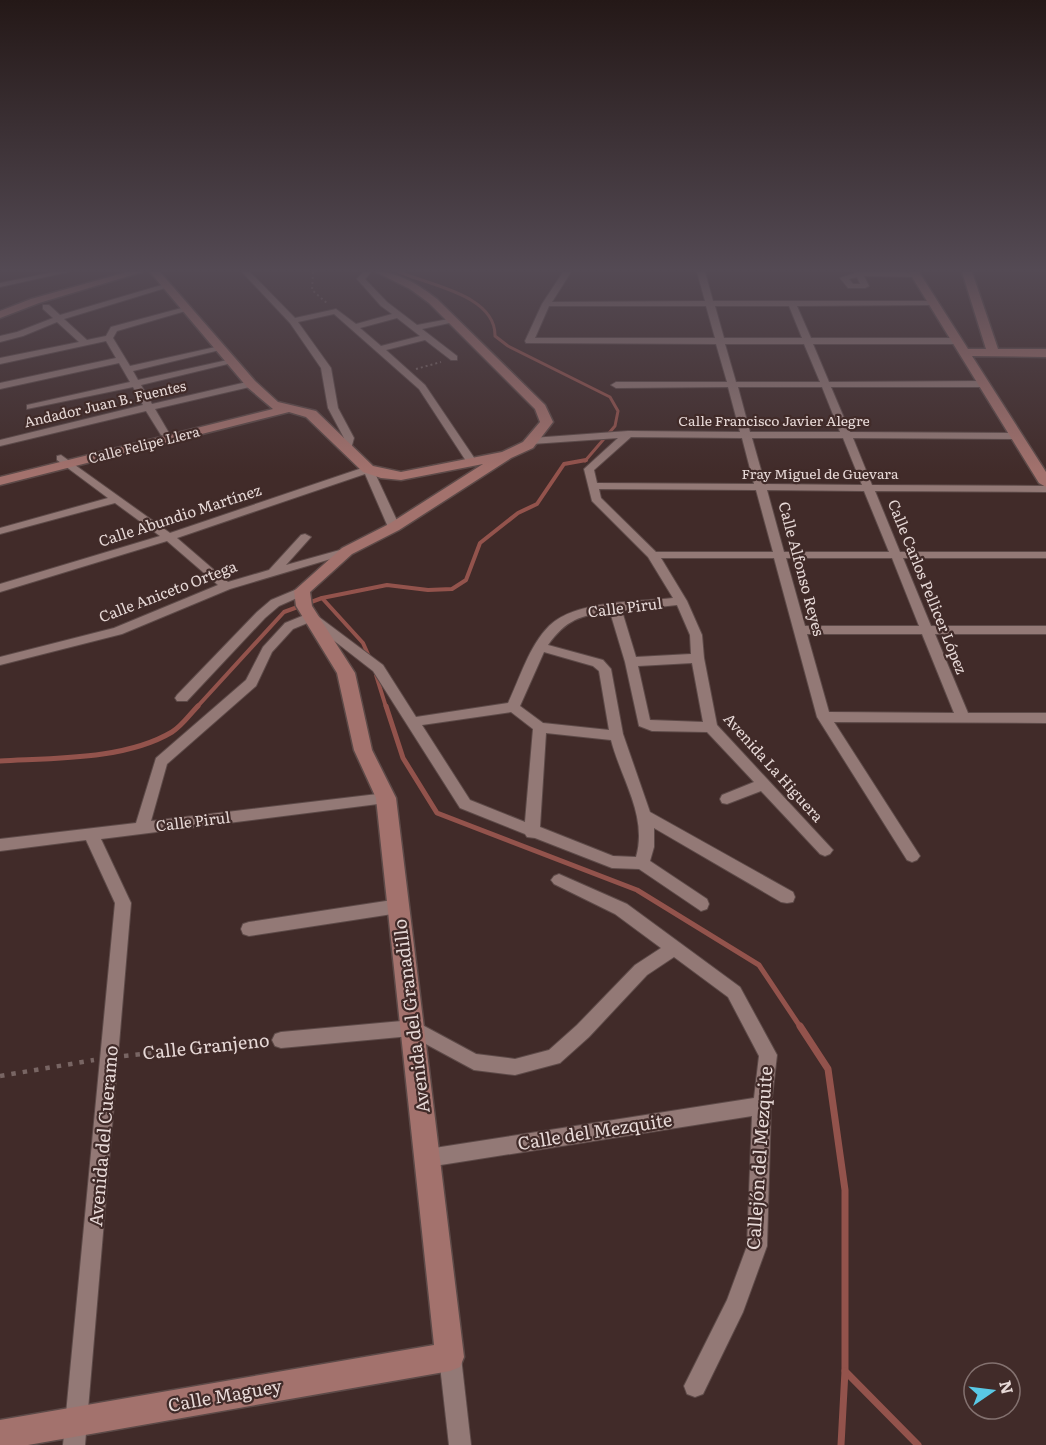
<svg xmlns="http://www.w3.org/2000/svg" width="1046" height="1445" font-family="Literata,serif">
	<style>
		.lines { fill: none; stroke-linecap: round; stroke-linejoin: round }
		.stream-far3 { stroke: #93534c; stroke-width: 3 }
		.stream-far2 { stroke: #93534c; stroke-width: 4 }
		.stream-far1 { stroke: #93534c; stroke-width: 5 }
		.stream { stroke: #93534c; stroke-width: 7 }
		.street-casing { stroke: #5d4a48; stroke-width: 2 }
		.secondary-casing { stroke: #5d4a48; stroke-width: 3 }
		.path-far1 { stroke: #786563; stroke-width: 2; stroke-dasharray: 2 3; stroke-linecap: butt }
		.path { stroke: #786563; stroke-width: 4.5; stroke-dasharray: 4.5 7; stroke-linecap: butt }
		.street { fill: #937976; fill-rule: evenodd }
		.secondary { fill: #a3726d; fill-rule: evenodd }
		.labels { text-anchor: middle; stroke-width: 4.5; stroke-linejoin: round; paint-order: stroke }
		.far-street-label { font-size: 14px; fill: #e7d9d7; stroke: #412b29 }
		.street-label { font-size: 15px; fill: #e7d9d7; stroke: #412b29 }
		.near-street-label { font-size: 18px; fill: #e7d9d7; stroke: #412b29 }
	</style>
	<rect width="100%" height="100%" fill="#412b29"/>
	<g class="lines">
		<path class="stream-far3" d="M399,272C429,285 496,295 495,336L508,346L610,397L618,411L615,426L585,461"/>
		<g class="stream-far2">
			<polyline points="322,598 363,643 370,659"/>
			<polyline points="376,675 386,707"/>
			<polyline points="197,707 284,612 322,598 387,585 428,590 452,589 466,580 480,543 518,513 537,504 564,464 586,460"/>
		</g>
		<g class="stream-far1">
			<polyline points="386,706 403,758 437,813 637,890 759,965 801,1028"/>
			<path d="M0,761C54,758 125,760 172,732C182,726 190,714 198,706"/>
		</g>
		<g class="stream">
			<polyline points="800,1026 828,1069 845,1190 845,1371 918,1445"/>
			<polyline points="841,1445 845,1371"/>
		</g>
		<g class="street-casing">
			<g id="street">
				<polygon points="54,272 68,272 0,287 0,283"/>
				<path d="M242,272H250L295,318L336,309L356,324L392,314L381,306L357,279L363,272H371L365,279L387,302L417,325L454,318V322L422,329L457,356V360H451L425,340L386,350L425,385L477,462L476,464H468L419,389L334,314L298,322L331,368L338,408L354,438L351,449H343L344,438L328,408L321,368L290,323ZM397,318L420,336L381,346L360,328Z"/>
				<path d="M563,272H571L552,302L705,301L697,272H705L713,301H937V305H934L797,306L811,338H957L961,341L957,344H813L829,382L983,381L988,384L983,387H831L850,432L1016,433L1021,436L1016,439L853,438L872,485L1046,486V492L875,491L900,552H1046V558H903L931,626H1046V634H935L968,713H1046V723L834,722L920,856L917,860L912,862L907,860L817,717L774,558H661L687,601L702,635L704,658L717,725L833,850L830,854L825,856L820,854L761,791L727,804L722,803L720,799L722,795L754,782L707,732L652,731L639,726L625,662L610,612C580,615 566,620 548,645L603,660L611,669L623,734L650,812L793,892L795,897L793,902L787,903L781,902L654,828V847L650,861L707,899L709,904L707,909L701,911L639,869L612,868L535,838L527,837L525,834L460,808L373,671L310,622L293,629L272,652L256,686L167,764L151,821L386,793L391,794L393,798L391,802L386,803L101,839L131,903L85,1445H63L115,903L86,840L0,851V839L136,823L156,758L246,680L263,647L285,623L307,614H315L383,665L416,717L508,703C520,678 529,646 549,626C575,600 638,602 673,598L648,557L592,501L584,469L618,438L532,444L527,441L532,438L628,431L740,432L728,387L616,388L611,385L616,382H727L716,344L526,343L525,341L542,304ZM549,306H706L715,338H535ZM715,306H789L802,338H724ZM725,344H804L820,382H736ZM738,387H822L840,432H750ZM631,437L742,438L754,484L597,483L594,470ZM752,438H843L862,485L765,484ZM599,489L756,490L773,552H656L601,498ZM767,490L864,491L889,552H784ZM786,558H892L919,626H805ZM677,605L690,635L691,654L636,657L622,611ZM807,634H922L954,713L829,712ZM544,652L593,666L599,671L609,730L543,723L520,706ZM692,663L703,722L650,720L638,666ZM511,712L533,729L525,822L470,800L422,725ZM546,733L611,740C621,779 648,816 636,857L613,856L540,827Z"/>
				<path d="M858,272H901L920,275L916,277L864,276L869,286L865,288H848L840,278ZM857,277L860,284H853L849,279Z"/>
				<polygon points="165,284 172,286 64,319 87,340 106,336 111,327 189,306 189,310 117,331 113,338 130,366 220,346 224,349 133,371 138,380 232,359 236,362 141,385 152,404 251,381 256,384 254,386 155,409 169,433 164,436 161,435 146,411 0,446 0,440 143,405 133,387 27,409 27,405 130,382 119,363 0,389 0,383 116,358 106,341 0,364 0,358 79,342 57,322 23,336 0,342 0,336 17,332 53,318 43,309 43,305 49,305 60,315"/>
				<polygon points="61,455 170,533 368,466 373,469 400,527 394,530 388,527 365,474 177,538 228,582 269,570 301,535 305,534 311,537 286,565 347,548 353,551 351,553 230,589 122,634 0,665 0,657 114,628 218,585 167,541 0,592 0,584 160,536 115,503 0,534 0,528 108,498 57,460 57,456"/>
				<polygon points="302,587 306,588 308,591 306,594 279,606 265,618 187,701 177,701 175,698 177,695 257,612 271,600"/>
				<polygon points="559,874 627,904 740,987 777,1055 771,1106 767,1246 743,1312 703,1394 695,1397 687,1394 684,1386 727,1300 747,1246 752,1116 428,1167 421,1165 419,1158 421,1151 428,1149 754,1098 759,1056 728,997 674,957 647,975 589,1037 560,1063 515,1075 474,1070 411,1036 281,1048 275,1046 272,1040 275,1034 281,1032 413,1020 476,1054 515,1059 549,1050 577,1025 635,965 661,948 615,914 554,884 551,880 554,876"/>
				<polygon points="399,899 405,901 407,906 405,911 399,913 249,936 243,934 241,929 243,924 249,922"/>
				<polygon points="450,1346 458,1349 461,1357 471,1445 449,1445 439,1357 442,1349"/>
			</g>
		</g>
		<g class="secondary-casing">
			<g id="secondary">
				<polygon points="127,272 142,272 39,303 0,318 0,311 31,299"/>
				<path d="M150,272H160L255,381L278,402L316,411L373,466L401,472L502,452L523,442L540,422L535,409L429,303L410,289L376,272C399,272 419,285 437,299L545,405L553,422L533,448L511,458L399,530L352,554L310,592L312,606L355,673L372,750L396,798L464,1357L460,1367L450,1371L28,1445H0V1420L434,1345L376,798L354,750L337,673L296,606L294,591L342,548L389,524L483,464L401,480L381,478L363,472L306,417L289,412L0,485V477L273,409L247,387Z"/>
				<polygon points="909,272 919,272 968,349 986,349 962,272 972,272 998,349 1046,349 1046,357 972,356 1046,472 1046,487 1039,483"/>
			</g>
		</g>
		<g class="path-far1">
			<polyline points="313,272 312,290 328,304"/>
			<polyline points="416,369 441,362"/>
		</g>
		<g class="path">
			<polyline points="124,1056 267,1041"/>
			<polyline points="0,1076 94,1060"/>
		</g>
		<use href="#street" class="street"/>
		<use href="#secondary" class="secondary"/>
	</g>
	<linearGradient id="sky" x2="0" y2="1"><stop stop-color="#241817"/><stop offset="0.57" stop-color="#544a54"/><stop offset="1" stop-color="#544a54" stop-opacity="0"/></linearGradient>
	<rect width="1046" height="474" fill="url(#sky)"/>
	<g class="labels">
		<g class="far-street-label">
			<text transform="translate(105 404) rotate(-13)" y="5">Andador Juan B. Fuentes</text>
			<text x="774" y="426">Calle Francisco Javier Alegre</text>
			<text transform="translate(144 445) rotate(-14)" y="5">Calle Felipe Llera</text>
			<text x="820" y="479">Fray Miguel de Guevara</text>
		</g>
		<g class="street-label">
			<text transform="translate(180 516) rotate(-18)" y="5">Calle Abundio Martínez</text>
			<text transform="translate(801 569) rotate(75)" y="5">Calle Alfonso Reyes</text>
			<text transform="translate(927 587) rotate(68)" y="5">Calle Carlos Pellicer López</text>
			<text transform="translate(168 592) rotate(-21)" y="5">Calle Aniceto Ortega</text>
			<text transform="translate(625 608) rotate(-7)" y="5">Calle Pirul</text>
			<text transform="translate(773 768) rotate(48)" y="5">Avenida La Higuera</text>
			<text transform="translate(193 822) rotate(-7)" y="5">Calle Pirul</text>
		</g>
		<g class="near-street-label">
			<text transform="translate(412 1016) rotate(-97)" y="6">Avenida del Granadillo</text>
			<text transform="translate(206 1047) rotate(-6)" y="6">Calle Granjeno</text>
			<text transform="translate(595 1132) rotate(-9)" y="6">Calle del Mezquite</text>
			<text transform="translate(104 1136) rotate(-85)" y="6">Avenida del Cueramo</text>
			<text transform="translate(760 1158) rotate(-86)" y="6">Callejón del Mezquite</text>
			<text transform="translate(225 1396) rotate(-10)" y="6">Calle Maguey</text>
		</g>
	</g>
	<g transform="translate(992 1391) rotate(76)"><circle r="28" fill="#412b29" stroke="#83716f" stroke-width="1.5"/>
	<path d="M0-4.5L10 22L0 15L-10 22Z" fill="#59c8e5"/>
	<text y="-9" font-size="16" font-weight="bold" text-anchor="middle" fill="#e7d9d7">N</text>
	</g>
</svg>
